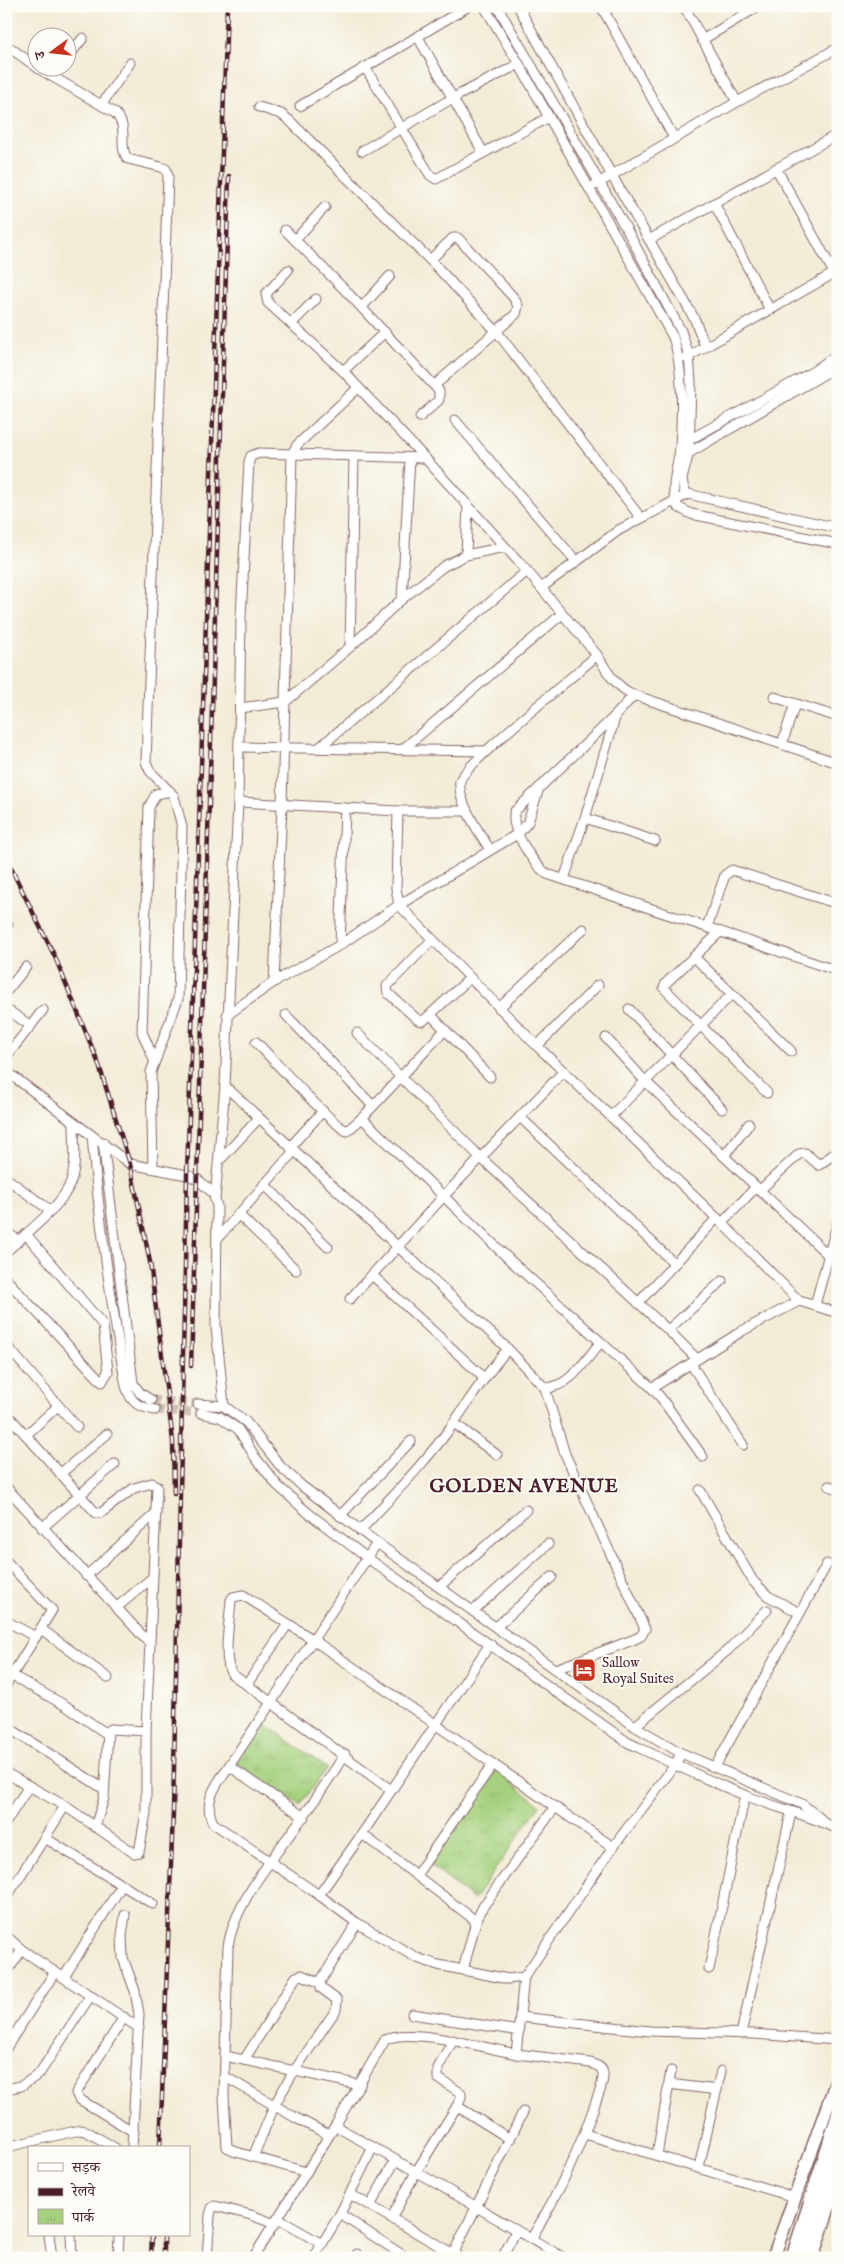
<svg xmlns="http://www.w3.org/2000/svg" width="844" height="2264" font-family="'IM FELL English','Noto Serif Devanagari',serif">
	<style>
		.park { fill: url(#park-tufts); stroke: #787854 }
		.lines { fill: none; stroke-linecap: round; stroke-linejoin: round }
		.minor-tunnel { stroke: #d0c2b3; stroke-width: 9; stroke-dasharray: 9 4.5; stroke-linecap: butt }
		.minor-casing { stroke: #856666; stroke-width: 11 }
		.highway-casing { stroke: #856666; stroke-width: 15 }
		.minor { stroke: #fff; stroke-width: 9 }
		.highway { stroke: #fff; stroke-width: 12 }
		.rail-casing { stroke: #4a1f2b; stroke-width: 4.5 }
		.rail { stroke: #fdfcf7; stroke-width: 2.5; stroke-dasharray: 8; stroke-linecap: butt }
		.labels { text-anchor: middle; stroke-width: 4; stroke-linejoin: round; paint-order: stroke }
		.poi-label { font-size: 14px; fill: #4a1f2b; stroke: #fdfcf7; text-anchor: start }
		.district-label { font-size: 19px; font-weight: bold; letter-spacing: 1px; fill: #4a1f2b; stroke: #fdfcf7 }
	</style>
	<defs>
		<pattern id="park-tufts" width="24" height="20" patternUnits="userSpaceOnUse" patternTransform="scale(1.25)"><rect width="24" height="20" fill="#a5d17e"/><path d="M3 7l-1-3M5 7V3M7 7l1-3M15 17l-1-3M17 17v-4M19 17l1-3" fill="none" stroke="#90b36d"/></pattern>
	</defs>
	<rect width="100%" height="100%" fill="#fdfcf7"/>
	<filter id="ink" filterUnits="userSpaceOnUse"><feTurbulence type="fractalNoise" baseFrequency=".02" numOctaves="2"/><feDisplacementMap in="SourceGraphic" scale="10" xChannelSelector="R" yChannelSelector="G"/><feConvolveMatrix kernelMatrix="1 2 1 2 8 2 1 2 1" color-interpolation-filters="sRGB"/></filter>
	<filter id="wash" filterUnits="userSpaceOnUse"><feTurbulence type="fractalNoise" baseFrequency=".0096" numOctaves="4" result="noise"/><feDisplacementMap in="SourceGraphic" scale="20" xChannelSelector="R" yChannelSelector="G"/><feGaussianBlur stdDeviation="1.12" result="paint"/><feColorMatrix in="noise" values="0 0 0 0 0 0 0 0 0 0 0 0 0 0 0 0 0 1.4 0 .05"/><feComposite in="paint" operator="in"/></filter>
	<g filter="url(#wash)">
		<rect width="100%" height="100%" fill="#f2ebd5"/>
		<g class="park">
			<polygon points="264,1723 327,1768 300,1805 236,1763"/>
			<polygon points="496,1771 540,1805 474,1900 430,1865"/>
		</g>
	</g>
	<g filter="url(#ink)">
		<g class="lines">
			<g class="minor-tunnel">
				<polyline points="151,1400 198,1404"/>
				<polyline points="155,1410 201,1413"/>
			</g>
			<g class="minor-casing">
				<g id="minor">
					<path d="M484,6L519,64L673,337C684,370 682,412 680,447C679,465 668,490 678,507L691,514L838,544"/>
					<polyline points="497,6 627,230 681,331 689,356 691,382 689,452 682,479 684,490 688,494 838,528"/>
					<polyline points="518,6 611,174 685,302 695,320 705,346"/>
					<polyline points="601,6 674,138"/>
					<polyline points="684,6 737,102"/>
					<polyline points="604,11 613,6"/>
					<polyline points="418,37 483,152"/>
					<polyline points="702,40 759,6"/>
					<path d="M6,45L41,70L115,113C130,128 117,146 128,159L161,167L166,169L168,176L146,762L150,771L174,796L182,827L178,999L151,1072L153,1168"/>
					<polyline points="68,57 83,38"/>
					<polyline points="365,67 430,175 436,179 549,117"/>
					<polyline points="51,76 58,68"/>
					<polyline points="102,104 130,63"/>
					<polyline points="300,106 469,6"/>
					<polyline points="259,107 281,114 289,120 437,267 497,332 641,518"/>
					<polyline points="362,151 453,98 519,64"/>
					<polyline points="776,168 834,273"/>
					<polyline points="595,185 737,102 838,48"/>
					<polyline points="714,203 770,310"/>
					<polyline points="285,230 348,293 439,391 439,400 420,417"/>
					<polyline points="295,240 325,207"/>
					<polyline points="649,240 838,134"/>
					<polyline points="430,260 453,238 458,238 514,298 518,306 516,314 435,385"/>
					<path d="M288,270L266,294L268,303L343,371L425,458L527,571L597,655C608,673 615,686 634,695L838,763"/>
					<polyline points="362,307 390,276"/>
					<polyline points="292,323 316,299"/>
					<polyline points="686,358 838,271"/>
					<polyline points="343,371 385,332"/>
					<polyline points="455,420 576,561"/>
					<polyline points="687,441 814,371 838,354"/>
					<polyline points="687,454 838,366"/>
					<polyline points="466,555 468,505"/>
					<polyline points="541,588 619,530 688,494"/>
					<polyline points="402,599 410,458"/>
					<polyline points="350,647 354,456"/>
					<path d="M634,695L615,716L515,811C508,827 534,865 547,874L838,971"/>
					<polyline points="774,697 838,717"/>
					<polyline points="240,708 285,702 350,647 402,599 444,566 466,555 505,547"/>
					<polyline points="782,744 795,704"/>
					<polyline points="239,747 487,751"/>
					<polyline points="320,747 527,571"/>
					<polyline points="403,749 562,614"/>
					<polyline points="238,802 398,811 467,811"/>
					<polyline points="398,811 396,888 399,905 537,1046 722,1223 799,1301 838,1313"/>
					<polyline points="585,818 655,841"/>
					<path d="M490,850C480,833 457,802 460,781C463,765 578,673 597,655"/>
					<polyline points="564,879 585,818 615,718"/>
					<polyline points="6,925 8,924"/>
					<polyline points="707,927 725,875 732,870 838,904"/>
					<polyline points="720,932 666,983 664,988 767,1093"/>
					<polyline points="432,940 387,986 388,993 418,1020 423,1021 469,979"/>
					<polyline points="340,945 345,809"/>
					<polyline points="694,957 791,1051"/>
					<polyline points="274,982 282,805 292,454 297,445 358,388"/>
					<polyline points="6,992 26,967"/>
					<polyline points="499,1008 583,929"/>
					<polyline points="6,1009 31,1026"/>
					<polyline points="629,1009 722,1109"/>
					<polyline points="227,1015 274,982 340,945 399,905 519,833 528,822 539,788"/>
					<polyline points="286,1015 373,1106"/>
					<polyline points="431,1015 490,1077"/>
					<polyline points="357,1033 481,1158 668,1330 697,1359"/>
					<polyline points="606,1038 645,1081 828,1255"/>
					<path d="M256,1042C270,1056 335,1128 347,1131L362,1118L445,1030"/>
					<polyline points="537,1046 598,985"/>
					<polyline points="6,1057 43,1010"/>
					<polyline points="154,1060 142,1032 149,807 156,794 170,791"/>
					<polyline points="6,1071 130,1164 187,1175 197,1179 213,1193 217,1206 216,1327 224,1406"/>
					<polyline points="225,1086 508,1349 545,1388 565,1454 645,1629 641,1636 635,1639 556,1669"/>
					<polyline points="611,1116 732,994"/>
					<polyline points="362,1118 512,1262 652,1388 661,1398 703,1457"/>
					<polyline points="521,1118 674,1263"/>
					<path d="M92,1136C99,1220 111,1303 126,1386C131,1403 138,1407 155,1410"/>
					<polyline points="103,1142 133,1383 140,1393 151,1400"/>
					<polyline points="290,1147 323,1111"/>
					<polyline points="724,1156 749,1124"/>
					<polyline points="220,1160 259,1118"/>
					<polyline points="6,1178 51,1211"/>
					<polyline points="264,1184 328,1247"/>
					<polyline points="760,1190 799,1154 805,1153 819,1165 838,1151"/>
					<polyline points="215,1199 225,1086 238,802 241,618 249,461 251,456 259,453 425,458"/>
					<polyline points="238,1214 296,1270"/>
					<polyline points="722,1223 756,1187"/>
					<polyline points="6,1232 18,1240"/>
					<polyline points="217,1239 294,1151"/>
					<path d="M6,1252C25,1234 64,1205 71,1181C77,1163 74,1141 74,1123"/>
					<polyline points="372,1275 484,1378"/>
					<polyline points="6,1279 102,1382 108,1372 103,1325 26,1234"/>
					<polyline points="350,1299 443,1197 564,1071"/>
					<polyline points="638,1303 717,1218"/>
					<polyline points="815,1305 838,1221"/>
					<polyline points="668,1330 722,1281"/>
					<polyline points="6,1345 77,1427"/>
					<polyline points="691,1364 743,1445"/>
					<path d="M545,1388C571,1387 585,1360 601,1342"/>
					<polyline points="652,1388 742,1331 799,1301"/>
					<polyline points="198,1404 224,1406 246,1422 281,1467 302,1486 377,1543 636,1727 681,1753 802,1804 821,1819"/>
					<polyline points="6,1413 96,1513 101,1513 134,1488 152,1483 157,1486 146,1731 146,1813 139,1852 134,1853 65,1806 6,1773"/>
					<path d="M201,1413L220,1417L238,1429L255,1457L277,1485L307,1512L366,1557L627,1742C667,1761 706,1780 747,1796C777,1808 809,1815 838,1829"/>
					<polyline points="454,1423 497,1455"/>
					<polyline points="26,1435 58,1406"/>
					<polyline points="60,1474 107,1434"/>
					<polyline points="829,1486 838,1489"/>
					<polyline points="6,1487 149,1643"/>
					<polyline points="700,1490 753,1581 768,1596 800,1613"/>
					<polyline points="340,1516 411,1441"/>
					<polyline points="42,1528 115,1464"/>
					<path d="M360,1531C392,1496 426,1462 453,1424C471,1398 487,1372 508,1349"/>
					<path d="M377,1543L229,1766C217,1784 202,1801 213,1823L319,1895L357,1923L417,1958L438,1965L508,1979L524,1977L613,1847L675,1765L681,1753"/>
					<polyline points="6,1561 52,1610 6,1685"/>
					<polyline points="86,1576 156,1513"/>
					<polyline points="439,1587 526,1510"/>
					<polyline points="116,1608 152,1578"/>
					<polyline points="473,1611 548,1544"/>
					<polyline points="6,1621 36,1637"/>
					<polyline points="496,1627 552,1577"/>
					<polyline points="41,1629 108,1678"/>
					<polyline points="6,1672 66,1706 107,1734"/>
					<polyline points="247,1684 288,1624"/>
					<polyline points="6,1726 104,1789"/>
					<polyline points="635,1726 728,1650 767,1610"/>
					<polyline points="229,1766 304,1817"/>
					<polyline points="715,1767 827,1564"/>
					<path d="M391,1790L232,1674C222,1659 230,1619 231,1600L233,1597L243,1595L312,1639L613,1847"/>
					<polyline points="6,1822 29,1786"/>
					<polyline points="95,1827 104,1798 108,1731 111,1729 146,1731"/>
					<polyline points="362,1834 476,1921"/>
					<polyline points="45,1838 153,1904"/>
					<polyline points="417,1874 493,1764"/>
					<polyline points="319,1895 362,1834 490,1644"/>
					<polyline points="6,1898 65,1806"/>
					<polyline points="125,1915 122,1935 123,1958 135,1991 139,2014 132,2148"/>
					<polyline points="6,1936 22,1950 139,2028"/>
					<polyline points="709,1969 745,1795"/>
					<polyline points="463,1970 476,1921 484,1905 555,1807"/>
					<polyline points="6,1973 22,1950"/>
					<polyline points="64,1977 122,1885"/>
					<polyline points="412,2014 519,2031"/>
					<polyline points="124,2017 76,2093 79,2099 134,2132"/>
					<polyline points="520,2017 650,2031 754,2034 838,2040"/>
					<polyline points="741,2034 791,1813"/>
					<polyline points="453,2040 438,2068 438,2078 461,2093 461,2097 457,2106 510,2139"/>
					<polyline points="6,2048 55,1972"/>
					<polyline points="516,2054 524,1977"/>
					<polyline points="225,2056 360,2085"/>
					<polyline points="244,2060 296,1977 302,1975 320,1983"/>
					<polyline points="224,2076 296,2118 329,2135"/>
					<polyline points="669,2084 717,2090"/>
					<polyline points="6,2089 21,2086 39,2074 91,1995"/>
					<polyline points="585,2134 794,2197"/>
					<polyline points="6,2147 80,2130 86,2131 115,2148"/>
					<polyline points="657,2155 671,2071"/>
					<polyline points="253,2157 275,2104 294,2071 336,2010 337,2000 321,1988 320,1982 357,1923"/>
					<polyline points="699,2167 721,2071"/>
					<path d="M306,2172L233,2151L227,2147L224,2096L228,1947C234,1903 276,1854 302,1818C317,1798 331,1776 345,1754"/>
					<polyline points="350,2194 460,2258"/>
					<polyline points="370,2206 396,2159"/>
					<polyline points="340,2214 407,2258"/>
					<polyline points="278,2219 322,2244 340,2214 373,2147"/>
					<polyline points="391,2219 416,2172 457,2106"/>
					<polyline points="49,2235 52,2258"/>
					<polyline points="71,2235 72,2258"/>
					<path d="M531,2239C557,2196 579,2151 595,2104C598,2095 604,2084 603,2074C603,2067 596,2065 590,2063C566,2060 541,2057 517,2054C489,2049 408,2026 385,2040L335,2126C412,2168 488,2214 564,2258"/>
					<polyline points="118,2258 119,2235"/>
					<polyline points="207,2258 210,2215 212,2208 215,2206 251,2215 275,2224"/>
					<polyline points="253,2258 335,2126"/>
					<polyline points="314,2258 322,2244"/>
					<polyline points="356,2258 357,2254"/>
					<polyline points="451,2258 523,2112"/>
					<polyline points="502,2258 516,2231"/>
				</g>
			</g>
			<g class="highway-casing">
				<g id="highway">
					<polyline points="773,2258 838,2077"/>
					<polyline points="792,2258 838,2115"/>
					<polyline points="801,2258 838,2144"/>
					<polyline points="812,2258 838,2179"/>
				</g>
			</g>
			<use href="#minor" class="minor"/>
			<use href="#highway" class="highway"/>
			<g class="rail-casing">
				<g id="rail">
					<polyline points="6,858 55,957 98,1062 130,1164 150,1262 173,1441 174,1493"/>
					<polyline points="191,1366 229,176"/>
					<polyline points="160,2148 173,1812 187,1175 227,6"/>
					<polyline points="151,2258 152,2235"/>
					<polyline points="164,2258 164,2235"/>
				</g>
			</g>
			<use href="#rail" class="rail"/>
		</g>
	</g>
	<defs>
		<g id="hotel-square" transform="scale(1.25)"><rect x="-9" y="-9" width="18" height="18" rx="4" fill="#c8321e" stroke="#fdfcf7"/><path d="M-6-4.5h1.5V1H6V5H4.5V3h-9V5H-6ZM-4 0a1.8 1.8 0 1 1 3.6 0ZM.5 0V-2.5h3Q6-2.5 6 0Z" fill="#fff"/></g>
	</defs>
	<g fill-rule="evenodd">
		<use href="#hotel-square" x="584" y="1670"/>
	</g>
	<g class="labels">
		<g class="poi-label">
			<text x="602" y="1667">Sallow<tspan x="602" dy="16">Royal Suites</tspan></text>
		</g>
		<g class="district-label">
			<text x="524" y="1492">GOLDEN AVENUE</text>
		</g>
	</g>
	<rect width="844" height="2264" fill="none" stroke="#fdfcf7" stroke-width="25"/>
	<rect x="28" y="2146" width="162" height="90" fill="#fdfcf7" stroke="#b5a4a5"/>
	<rect x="38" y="2163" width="25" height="8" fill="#ffffff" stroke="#b5a4a5"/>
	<text x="72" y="2172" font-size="15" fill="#4a1f2b">सड़क</text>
	<rect x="38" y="2188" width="25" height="8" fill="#4a1f2b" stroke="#b5a4a5"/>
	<text x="72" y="2196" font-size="15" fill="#4a1f2b">रेलवे</text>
	<rect x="38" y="2209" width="25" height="15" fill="url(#park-tufts)" stroke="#b5a4a5"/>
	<text x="72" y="2222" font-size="15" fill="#4a1f2b">पार्क</text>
	<g transform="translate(52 52) rotate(255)"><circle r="24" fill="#fdfcf7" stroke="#b5a4a5"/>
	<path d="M0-4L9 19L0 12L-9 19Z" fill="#c8321e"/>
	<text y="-8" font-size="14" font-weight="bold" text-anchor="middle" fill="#4a1f2b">उ</text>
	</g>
</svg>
